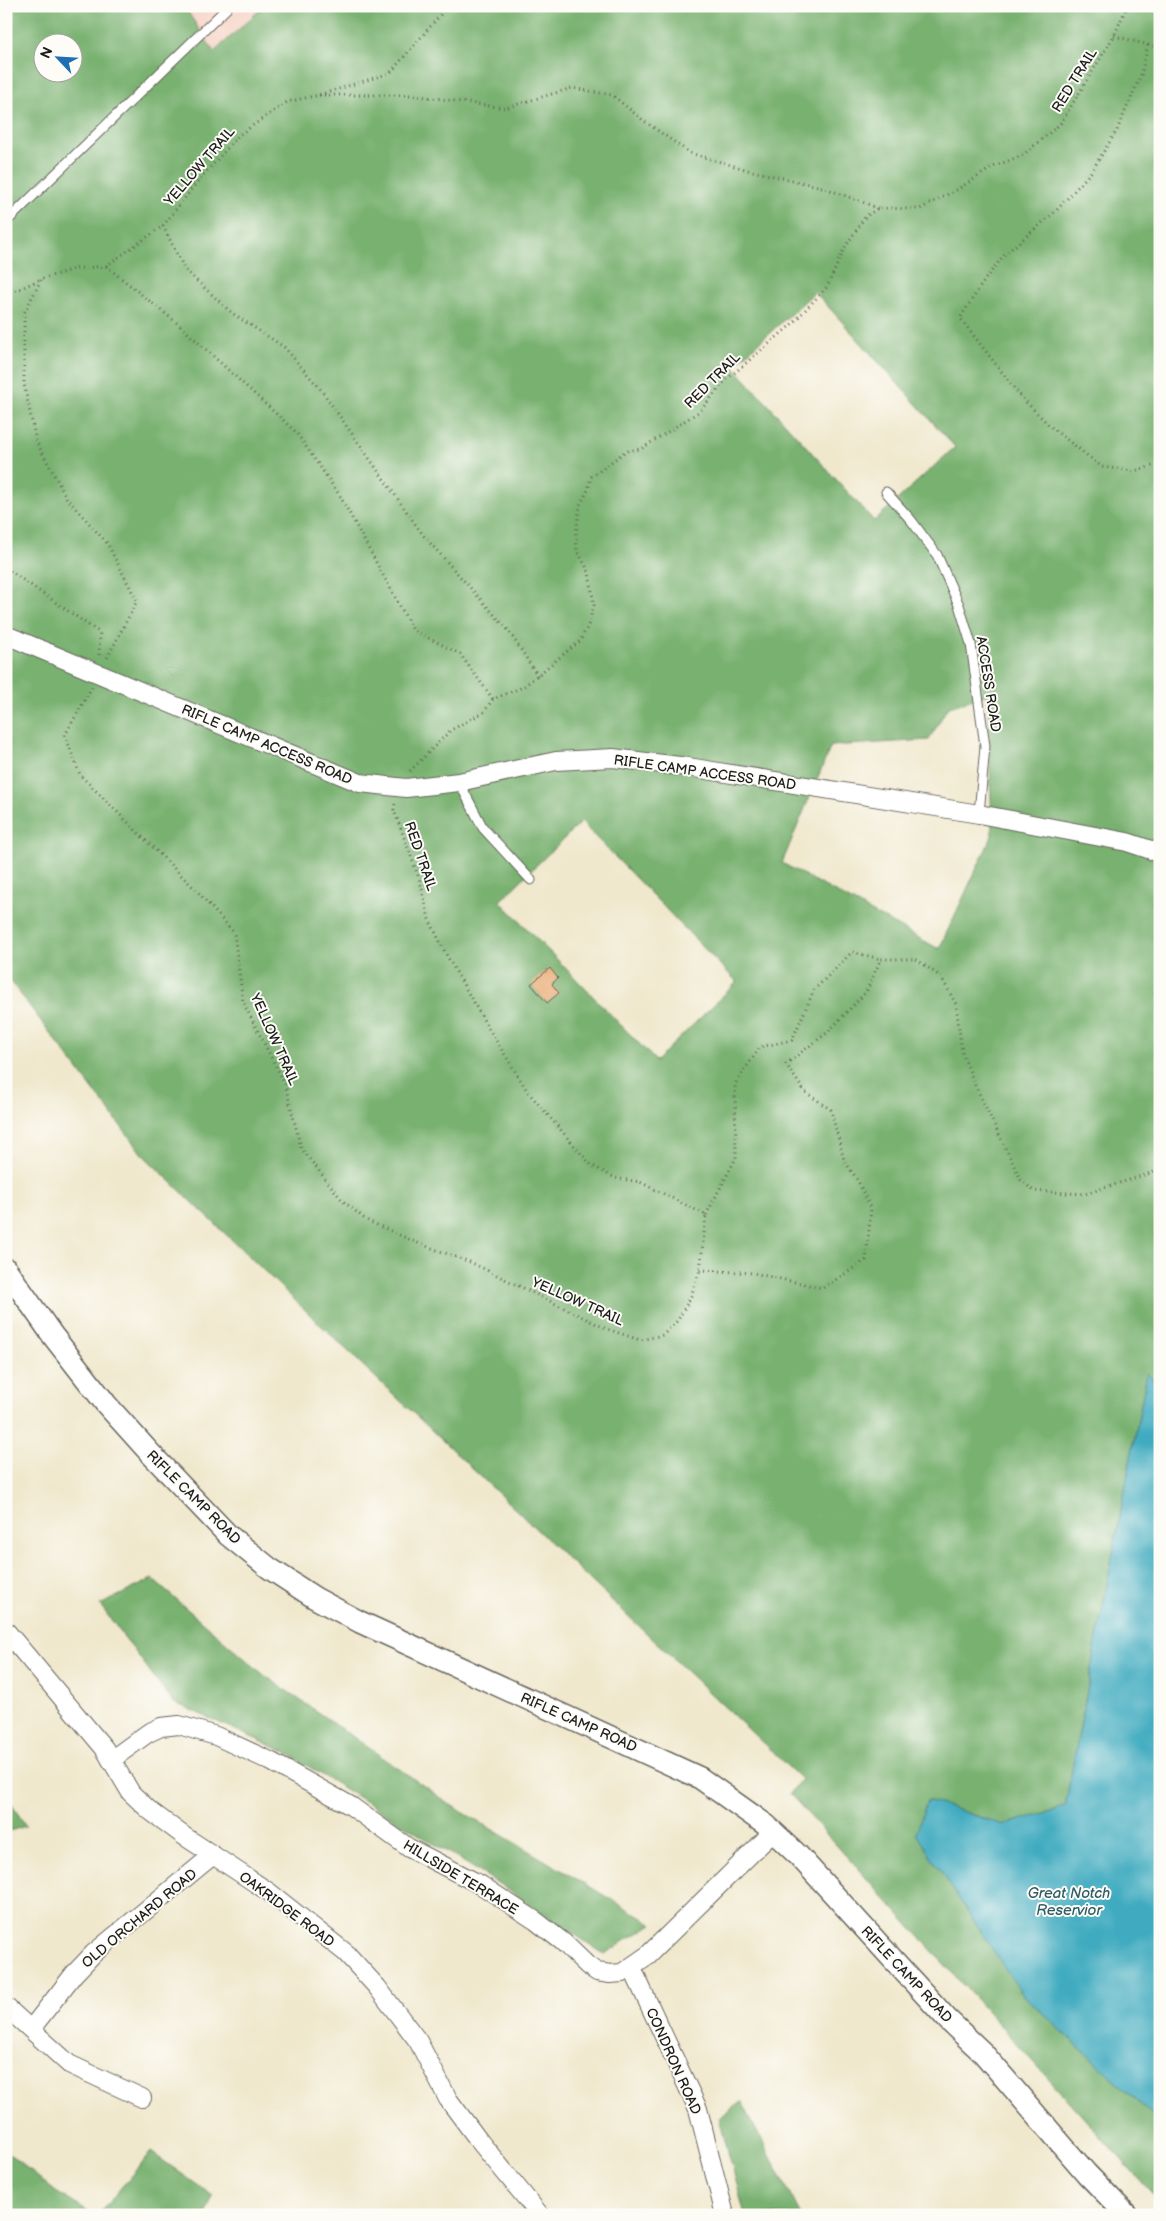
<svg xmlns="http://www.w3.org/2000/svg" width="1166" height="2221" font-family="'Balsamiq Sans',sans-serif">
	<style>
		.built { fill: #f6d2c4 }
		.forest { fill: #78b170; stroke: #4a6646; fill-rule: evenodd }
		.water { fill: #41abc0; stroke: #2e646e }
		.building { fill: #e9a971 }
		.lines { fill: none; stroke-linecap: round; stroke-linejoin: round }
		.service-casing { stroke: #66635a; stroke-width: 11 }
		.minor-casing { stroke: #66635a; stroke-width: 20 }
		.tertiary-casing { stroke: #66635a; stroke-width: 24 }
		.path { stroke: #66635a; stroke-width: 3; stroke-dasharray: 1 4; stroke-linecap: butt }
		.service { stroke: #fff; stroke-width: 9 }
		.minor { stroke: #fff; stroke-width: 18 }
		.tertiary { stroke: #fff; stroke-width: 21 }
		.labels { text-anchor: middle; stroke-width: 4; stroke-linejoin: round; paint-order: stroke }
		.street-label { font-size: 14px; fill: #1c1c1c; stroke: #fdfcf7 }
		.water-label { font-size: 15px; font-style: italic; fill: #2d5c66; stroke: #fdfcf7 }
	</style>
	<rect width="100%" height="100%" fill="#fdfcf7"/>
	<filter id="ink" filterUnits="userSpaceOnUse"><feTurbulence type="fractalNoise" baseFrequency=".02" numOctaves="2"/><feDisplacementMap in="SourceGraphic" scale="10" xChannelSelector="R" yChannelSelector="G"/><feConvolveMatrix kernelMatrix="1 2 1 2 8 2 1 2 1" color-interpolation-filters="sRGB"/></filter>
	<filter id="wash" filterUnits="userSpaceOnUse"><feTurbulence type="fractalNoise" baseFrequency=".0096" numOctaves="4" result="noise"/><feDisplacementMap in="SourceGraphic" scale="20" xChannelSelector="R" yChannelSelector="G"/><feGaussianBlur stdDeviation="1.12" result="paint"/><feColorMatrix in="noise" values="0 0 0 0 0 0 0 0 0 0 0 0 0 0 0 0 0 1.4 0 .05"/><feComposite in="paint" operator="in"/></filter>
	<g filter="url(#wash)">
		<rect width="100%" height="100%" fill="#f0e8cd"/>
		<polygon class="built" points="184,6 264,6 214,53"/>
		<g class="forest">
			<path d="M6,6H184L214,52L264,6H1160V1387L1147,1373L1065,1807L1004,1825L927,1800L1022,1994L1160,2122V2202L790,1794L801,1779L374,1376L142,1154L6,975ZM42,42H72V72H42ZM815,292L955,447L874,521L733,366ZM988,694L992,836L939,949L782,863L831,746L929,740L947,708ZM581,822L737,982L656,1061L500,901Z"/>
			<polygon points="152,1579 264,1675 454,1807 653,1924 604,1954 493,1880 285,1752 173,1702 100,1605"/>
			<polygon points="6,1796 26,1826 6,1832"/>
			<polygon points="741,2102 742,2102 801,2215 745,2215 719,2118"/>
			<polygon points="6,2151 56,2192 93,2215 6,2215"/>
			<polygon points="151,2152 213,2196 205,2215 98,2215"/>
		</g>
		<polygon class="water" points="1147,1373 1160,1387 1160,2122 1022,1994 916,1834 927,1800 1004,1825 1065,1807"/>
		<g id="blocks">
			<polygon class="building" points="550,968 558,978 552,984 559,993 547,1003 531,984"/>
		</g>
	</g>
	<g filter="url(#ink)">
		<use href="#blocks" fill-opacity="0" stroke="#66635a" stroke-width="1"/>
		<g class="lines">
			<g class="service-casing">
				<g id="service">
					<polyline points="6,222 227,8"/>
					<polyline points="886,492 911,520 937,555 959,605 971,644 985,746 979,814"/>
					<polyline points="459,782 483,828 531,880"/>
				</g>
			</g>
			<g class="minor-casing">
				<g id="minor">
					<polyline points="6,635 360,783 406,788 459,782 556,761 613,758 688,767 979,814 1127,842 1160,853"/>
					<polyline points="6,1631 104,1748 131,1793 149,1810 184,1836 269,1892 346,1953 377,1987 418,2041 448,2099 480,2142 540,2215"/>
					<polyline points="111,1760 148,1733 161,1727 179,1725 216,1736 270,1761 351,1806 409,1848 481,1885 536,1921 563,1942 588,1966 597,1972 610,1974 622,1973 648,1955 773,1832"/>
					<polyline points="632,1968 698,2109 725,2215"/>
					<polyline points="6,2007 69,2064 142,2098"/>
					<polyline points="31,2029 74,1974 94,1953 213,1855"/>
				</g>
			</g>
			<g class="tertiary-casing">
				<polyline id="tertiary" points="6,1269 53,1336 106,1404 150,1453 228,1535 269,1568 315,1598 360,1622 700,1778 766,1825 798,1855 948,2020 983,2053 1087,2174 1127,2215"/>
			</g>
			<g class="path">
				<polyline points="1114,36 1160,48"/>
				<polyline points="1148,45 1141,75 1117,130 1091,172 1056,211 1004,255 986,278 960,318 1022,398 1052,428 1102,467 1134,471 1160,464"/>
				<polyline points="319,95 412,95 505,108 572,88 612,95 644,121 690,153 748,170 822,187 878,208"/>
				<polyline points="163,226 185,270 232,313 284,347 322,391 423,535 508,630 538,676"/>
				<polyline points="106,266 177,323 296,432 340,496 413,630 460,654 493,699"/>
				<polyline points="41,280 24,313 24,384 36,441 67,499 107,543 137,601 106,660"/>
				<polyline points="6,295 41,279 74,269 106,266 163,226 198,181 239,135 287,102 319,95 390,73 448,6"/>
				<polyline points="6,568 100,633 99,658"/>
				<polyline points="92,687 65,735 80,775 197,891 234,933 243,1002 285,1084 301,1148 342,1200 366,1220 415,1242 470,1262 607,1329 640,1340 663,1335 678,1320 691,1296 700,1270 706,1215 640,1182 615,1178 591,1165 528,1092 487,1026 447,956 429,919 420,881 394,810 395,803"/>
				<polyline points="410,771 451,730 484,712 493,699 523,687 580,641 588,626 594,605 589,572 577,550 576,534 580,505 588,490 591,477 626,451 641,449 700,411 727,379 790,326 827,287 845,247 865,217 878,208 920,209 958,189 993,167 1023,155 1060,124 1114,36 1127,6"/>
				<polyline points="706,1215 736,1158 735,1084 760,1047 792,1040 814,990 852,952 881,959"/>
				<polyline points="700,1270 753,1273 823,1288 866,1260 871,1209 858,1181 844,1160 831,1110 804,1091 786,1064 828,1032 866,992 881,959 916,959 941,977 956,1004 962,1052 975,1085 1021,1180 1034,1191 1085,1194 1160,1170"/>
			</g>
			<use href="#service" class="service"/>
			<use href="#minor" class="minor"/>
			<use href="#tertiary" class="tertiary"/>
		</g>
	</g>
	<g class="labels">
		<g class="street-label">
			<text transform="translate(1074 80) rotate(-58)" y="5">RED TRAIL</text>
			<text transform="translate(199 166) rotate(-49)" y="5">YELLOW TRAIL</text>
			<text transform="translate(712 380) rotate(-45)" y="5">RED TRAIL</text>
			<text transform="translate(989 684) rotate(81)" y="5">ACCESS ROAD</text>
			<text transform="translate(267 744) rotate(23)" y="5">RIFLE CAMP ACCESS ROAD</text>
			<text transform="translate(705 772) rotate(8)" y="5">RIFLE CAMP ACCESS ROAD</text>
			<text transform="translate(421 856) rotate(71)" y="5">RED TRAIL</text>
			<text transform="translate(275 1039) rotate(66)" y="5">YELLOW TRAIL</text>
			<text transform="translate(578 1301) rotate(24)" y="5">YELLOW TRAIL</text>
			<text transform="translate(194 1497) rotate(45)" y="5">RIFLE CAMP ROAD</text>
			<text transform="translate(579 1722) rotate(24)" y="5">RIFLE CAMP ROAD</text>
			<text transform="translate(461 1877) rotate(31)" y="5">HILLSIDE TERRACE</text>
			<text transform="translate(287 1909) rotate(37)" y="5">OAKRIDGE ROAD</text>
			<text transform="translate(139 1918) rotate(-40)" y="5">OLD ORCHARD ROAD</text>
			<text transform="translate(907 1974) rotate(47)" y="5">RIFLE CAMP ROAD</text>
			<text transform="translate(674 2061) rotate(66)" y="5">CONDRON ROAD</text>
		</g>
		<g class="water-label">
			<text x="1069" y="1898">Great Notch<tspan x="1069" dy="17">Reservior</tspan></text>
		</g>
	</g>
	<rect width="1166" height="2221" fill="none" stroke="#fdfcf7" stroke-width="25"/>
	<g transform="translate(58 58) rotate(295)"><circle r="24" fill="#fdfcf7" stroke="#a3a29f"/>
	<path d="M0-4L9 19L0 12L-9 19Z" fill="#1f6fb2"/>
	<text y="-8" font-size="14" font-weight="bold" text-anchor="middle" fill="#1c1c1c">N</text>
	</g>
</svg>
